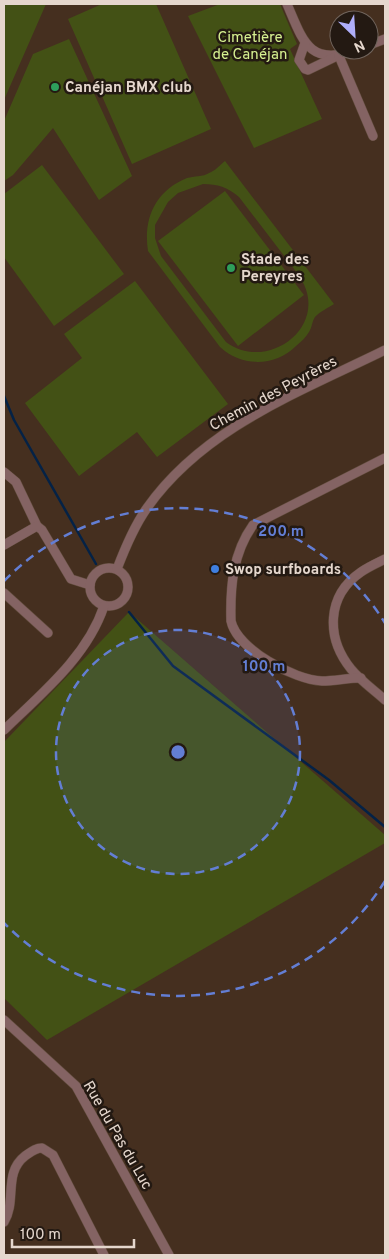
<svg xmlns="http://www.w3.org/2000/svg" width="389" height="1259" font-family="Overpass,sans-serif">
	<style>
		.green { fill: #435115; fill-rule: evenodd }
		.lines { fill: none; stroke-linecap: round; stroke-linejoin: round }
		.stream { stroke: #042246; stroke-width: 2.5 }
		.minor-casing { stroke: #624d3e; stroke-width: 10 }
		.minor { stroke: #846363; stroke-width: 9 }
		.ring { fill: none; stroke: #637ed4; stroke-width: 2.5; stroke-dasharray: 9 6 }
		.leisure-dot { fill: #2e9e5b; stroke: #231912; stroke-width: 2 }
		.shop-dot { fill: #3f7fe0; stroke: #231912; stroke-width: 2 }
		.labels { text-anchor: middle; stroke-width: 5; stroke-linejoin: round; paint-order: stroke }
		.park-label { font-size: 15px; fill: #d6f090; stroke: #231912 }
		.poi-label { font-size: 15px; font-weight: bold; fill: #e5d7cd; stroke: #231912; text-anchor: start }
		.street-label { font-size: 15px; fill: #e5d7cd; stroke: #231912 }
		.centre { fill: #637ed4; stroke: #231912; stroke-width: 2.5 }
		.ring-label { font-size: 15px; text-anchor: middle; font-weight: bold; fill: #637ed4; stroke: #231912; stroke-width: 5; stroke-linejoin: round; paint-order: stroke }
	</style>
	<rect width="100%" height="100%" fill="#452f1f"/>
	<g class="green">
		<polygon points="4,4 46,4 4,100"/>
		<polygon points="102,4 156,4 211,129 132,164 68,19"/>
		<polygon points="220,4 280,4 297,44 290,49 322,119 254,148 188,16"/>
		<polygon points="69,39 132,176 99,200 53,128 13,175 4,181 4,121 33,54"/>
		<path d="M225,161L334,304C328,308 319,312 315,317C312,321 312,328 309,332C306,337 301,342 296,346C275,367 241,367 220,347L148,251C143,219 155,191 187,178C194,176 203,177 209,173C215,171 220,165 225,161ZM203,184C218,184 227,187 239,197L301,278C303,283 306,288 307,293C318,335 263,370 226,342L161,256L155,238V225L168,202L178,193Z"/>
		<polygon points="42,165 124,274 54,326 4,257 4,194"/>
		<polygon points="225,191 304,295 238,346 158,241"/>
		<polygon points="135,281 228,404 157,457 137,432 79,476 25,403 82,358 64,334"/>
		<polygon points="129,612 385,835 385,843 47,1040 4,998 4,742"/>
	</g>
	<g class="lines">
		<g class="stream">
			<polyline points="4,396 14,420 96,564"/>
			<polyline points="129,612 173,666 329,780 385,827"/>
		</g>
		<g class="minor-casing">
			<g id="minor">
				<path d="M287,4C303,41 309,67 356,50"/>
				<polyline points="305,43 299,60 305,69 308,70 335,57"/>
				<polyline points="369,45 385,39"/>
				<polyline points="339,56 373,136"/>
				<polyline points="4,472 16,482 37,526 42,530 71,579 90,585"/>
				<polyline points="4,545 37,526"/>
				<path d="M385,559C377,563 368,567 361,572C326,596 326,638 351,669C361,681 374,690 385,700"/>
				<circle cx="109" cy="587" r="19"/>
				<path d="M117,569C125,548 134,526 147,508C204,427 300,392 385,350"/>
				<polyline points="4,593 48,633"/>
				<path d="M361,678C348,678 335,681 322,681C294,680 237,649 231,621C230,586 233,553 253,525L385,458"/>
				<path d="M4,730C41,694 87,657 104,606"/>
				<polyline points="4,1020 76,1086 169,1255"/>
				<path d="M4,1222C17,1201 3,1173 25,1156C31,1152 35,1148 42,1148L53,1155L104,1255"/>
			</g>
		</g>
		<use href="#minor" class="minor"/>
	</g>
	<circle cx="178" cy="752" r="122" fill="#637ed4" fill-opacity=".12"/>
	<g class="ring">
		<circle cx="178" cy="752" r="122"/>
		<path d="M385 881A244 244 0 0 1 4 923M4 581A244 244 0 0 1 385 623"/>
	</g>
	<g class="leisure-dot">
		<circle cx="55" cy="87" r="5"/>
		<circle cx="231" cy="268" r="5"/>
	</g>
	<circle class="shop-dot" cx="215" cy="569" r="5"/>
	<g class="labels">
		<g class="park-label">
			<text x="250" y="42">Cimetière<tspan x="250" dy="17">de Canéjan</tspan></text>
		</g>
		<g class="poi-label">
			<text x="65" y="92">Canéjan BMX club</text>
			<text x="241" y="264">Stade des<tspan x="241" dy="17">Pereyres</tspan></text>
			<text x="225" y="574">Swop surfboards</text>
		</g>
		<g class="street-label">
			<text transform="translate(273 393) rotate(-28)" y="5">Chemin des Peyrères</text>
			<text transform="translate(118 1135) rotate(60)" y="5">Rue du Pas du Luc</text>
		</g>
	</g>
	<circle cx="178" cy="752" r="8" class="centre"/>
	<g class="ring-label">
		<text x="281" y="536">200 m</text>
		<text x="264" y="671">100 m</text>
	</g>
	<rect width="389" height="1259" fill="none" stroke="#e5d7cd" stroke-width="10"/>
	<g transform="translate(354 35) rotate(155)"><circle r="24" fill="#231912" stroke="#71655d"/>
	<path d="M0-4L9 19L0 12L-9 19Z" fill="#afaefa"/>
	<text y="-8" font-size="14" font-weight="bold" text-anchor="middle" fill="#e5d7cd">N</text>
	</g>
	<path d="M12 1239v8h122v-8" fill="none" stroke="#e5d7cd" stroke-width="2.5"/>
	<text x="20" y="1239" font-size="15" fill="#e5d7cd" stroke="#231912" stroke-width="4" paint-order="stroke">100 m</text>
</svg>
